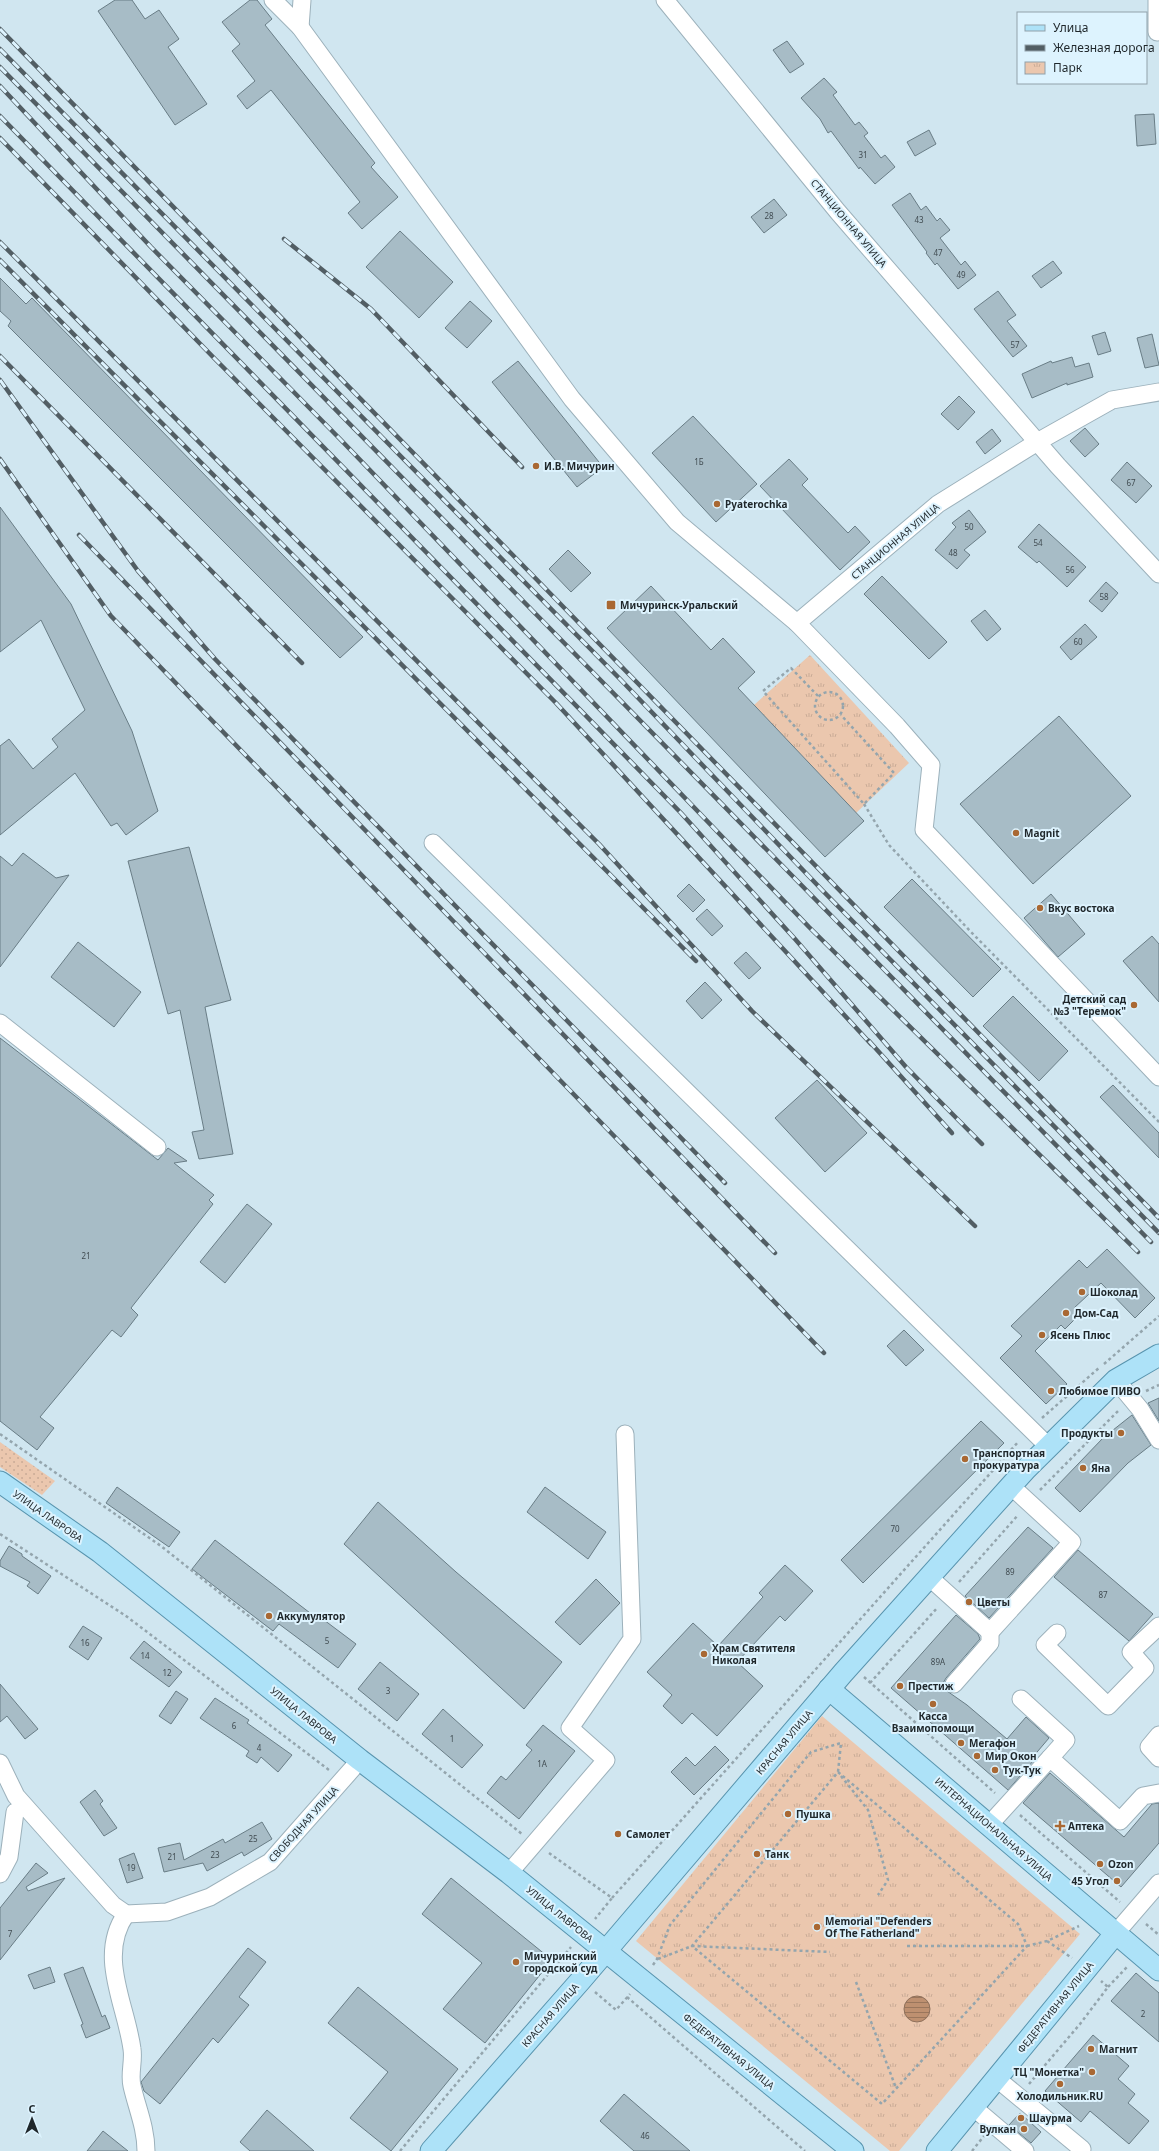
<svg xmlns="http://www.w3.org/2000/svg" width="1159" height="2151" font-family="'Noto Sans',sans-serif">
	<style>
		.grass { fill: url(#grass-dots) }
		.park { fill: url(#park-tufts) }
		.water { fill: url(#water-rules); stroke: #8e705b }
		.building { fill: #a7bcc6; stroke: #697d86 }
		.lines { fill: none; stroke-linecap: round; stroke-linejoin: round }
		.minor-casing { stroke: #9cb1bb; stroke-width: 19 }
		.major-casing { stroke: #5894ae; stroke-width: 23 }
		.path { stroke: #94a5ad; stroke-width: 2.5; stroke-dasharray: 3 3; stroke-linecap: butt }
		.minor { stroke: #fff; stroke-width: 17 }
		.major { stroke: #ade2f8; stroke-width: 21 }
		.rail-casing { stroke: #525e64; stroke-width: 4.5 }
		.rail { stroke: #ddf3fe; stroke-width: 3; stroke-dasharray: 9; stroke-linecap: butt }
		.poi-dot { fill: #a96833; stroke: #ddf3fe; stroke-width: 1.5 }
		.labels { text-anchor: middle; stroke-width: 4; stroke-linejoin: round; paint-order: stroke }
		.number-label { font-size: 8px; fill: #414c52 }
		.street-label { font-size: 10px; fill: #1f272b; stroke: #ddf3fe }
		.poi-label { font-size: 10px; font-weight: bold; fill: #1f272b; stroke: #ddf3fe; text-anchor: start }
	</style>
	<defs>
		<pattern id="grass-dots" width="8" height="8" patternUnits="userSpaceOnUse"><rect width="8" height="8" fill="#ebc7ae"/><path d="M2 2h.1M6 6h.1" fill="none" stroke="#c9ab96" stroke-width="1.8" stroke-linecap="round"/></pattern>
		<pattern id="park-tufts" width="24" height="20" patternUnits="userSpaceOnUse"><rect width="24" height="20" fill="#ebc7ae"/><path d="M3 7l-1-3M5 7V3M7 7l1-3M15 17l-1-3M17 17v-4M19 17l1-3" fill="none" stroke="#c9ab96"/></pattern>
		<pattern id="water-rules" width="6" height="5" patternUnits="userSpaceOnUse"><rect width="6" height="5" fill="#be9070"/><path d="M0 2.5h6" fill="none" stroke="#9a765c"/></pattern>
	</defs>
	<rect width="100%" height="100%" fill="#d0e6f0"/>
	<polygon class="grass" points="0,1442 55,1481 42,1495 0,1467"/>
	<g class="park">
		<polygon points="810,655 909,763 856,813 754,705"/>
		<polygon points="822,1716 1080,1934 899,2151 890,2151 636,1941"/>
	</g>
	<circle class="water" cx="917" cy="2009" r="13"/>
	<g class="building">
		<polygon points="115,0 132,0 145,19 159,10 179,39 168,47 207,104 175,125 98,11"/>
		<polygon points="250,0 257,0 272,19 265,25 375,163 371,167 398,197 362,229 348,213 360,202 271,90 247,109 237,96 255,81 232,51 240,44 222,22"/>
		<polygon points="787,41 804,64 790,73 773,50"/>
		<polygon points="824,78 837,92 833,95 855,125 859,122 868,133 864,136 881,158 885,155 895,167 875,184 860,167 859,169 831,131 828,133 820,119 801,98"/>
		<polygon points="1154,114 1156,144 1137,146 1135,115"/>
		<polygon points="929,130 936,144 915,156 907,142"/>
		<polygon points="910,193 921,210 926,206 937,221 940,218 950,230 940,238 961,265 965,261 976,275 958,289 937,263 935,265 926,253 927,252 892,205"/>
		<polygon points="774,199 787,215 764,233 751,217"/>
		<polygon points="400,231 453,282 419,318 366,267"/>
		<polygon points="1053,261 1062,273 1041,288 1032,276"/>
		<polygon points="0,278 26,304 32,298 363,637 340,658 8,326 11,321 0,311"/>
		<polygon points="998,291 1016,315 1007,321 1027,346 1013,357 974,309"/>
		<polygon points="470,301 492,321 467,348 445,328"/>
		<polygon points="1105,332 1111,351 1098,355 1092,336"/>
		<polygon points="1152,334 1159,365 1145,368 1137,338"/>
		<polygon points="1072,357 1075,367 1089,363 1093,377 1067,385 1067,383 1032,398 1022,374 1051,361 1052,363"/>
		<polygon points="518,361 603,467 577,487 492,382"/>
		<polygon points="959,396 975,412 958,430 941,414"/>
		<polygon points="693,416 757,484 716,522 652,453"/>
		<polygon points="1085,428 1099,444 1085,457 1070,441"/>
		<polygon points="992,429 1001,441 985,454 976,442"/>
		<polygon points="789,459 808,479 802,485 848,533 855,526 870,542 840,570 760,486"/>
		<polygon points="1127,462 1152,486 1136,503 1111,480"/>
		<polygon points="0,507 71,604 132,731 158,811 126,835 117,823 111,826 75,773 0,835 0,746 9,739 33,769 58,747 52,739 85,710 41,620 0,652"/>
		<polygon points="969,510 986,532 964,550 970,555 957,569 935,550 956,527 952,523"/>
		<polygon points="1039,524 1086,567 1067,587 1039,561 1037,563 1018,547"/>
		<polygon points="568,550 591,573 571,592 549,569"/>
		<polygon points="882,576 947,642 929,659 864,594"/>
		<polygon points="1106,582 1118,593 1102,612 1089,601"/>
		<polygon points="651,586 711,650 723,638 755,672 738,688 864,821 825,857 607,628"/>
		<polygon points="985,610 1001,629 987,641 971,621"/>
		<polygon points="1085,624 1097,637 1071,660 1060,647"/>
		<polygon points="1059,716 1131,796 1033,884 960,804"/>
		<polygon points="189,847 231,1000 205,1007 233,1154 199,1159 192,1132 204,1130 180,1010 168,1014 128,861"/>
		<polygon points="23,853 56,878 69,875 0,967 0,856 12,866"/>
		<polygon points="912,879 1001,969 973,997 884,907"/>
		<polygon points="689,884 705,900 693,912 677,896"/>
		<polygon points="1051,894 1085,934 1058,957 1024,918"/>
		<polygon points="707,909 723,926 712,936 696,919"/>
		<polygon points="1152,936 1159,944 1159,1002 1123,961"/>
		<polygon points="78,942 141,992 114,1027 51,977"/>
		<polygon points="746,952 761,968 749,979 734,963"/>
		<polygon points="705,982 722,1000 702,1019 686,1001"/>
		<polygon points="1013,996 1068,1051 1039,1081 983,1026"/>
		<polygon points="0,1038 158,1160 168,1148 187,1161 174,1163 214,1195 209,1200 213,1204 131,1308 138,1315 121,1337 112,1330 40,1417 54,1428 37,1450 0,1421"/>
		<polygon points="817,1080 867,1133 825,1172 775,1118"/>
		<polygon points="1113,1085 1159,1133 1159,1158 1100,1097"/>
		<polygon points="247,1204 272,1224 225,1283 200,1262"/>
		<polygon points="1107,1249 1155,1298 1135,1318 1101,1283 1074,1308 1080,1314 1065,1329 1061,1325 1035,1351 1067,1384 1046,1404 1000,1358 1022,1336 1011,1326 1079,1260 1087,1268"/>
		<polygon points="904,1330 924,1350 906,1366 887,1346"/>
		<polygon points="1159,1398 1159,1421 1148,1403"/>
		<polygon points="1132,1415 1151,1445 1128,1463 1080,1512 1055,1488 1103,1438"/>
		<polygon points="981,1421 1004,1443 863,1583 841,1560"/>
		<polygon points="117,1487 180,1532 169,1547 106,1503"/>
		<polygon points="545,1487 606,1532 588,1559 527,1512"/>
		<polygon points="378,1502 456,1572 562,1662 524,1709 344,1544"/>
		<polygon points="1028,1527 1053,1548 989,1618 965,1596"/>
		<polygon points="215,1540 314,1616 316,1614 356,1644 338,1668 279,1624 273,1631 192,1569"/>
		<polygon points="9,1546 22,1554 22,1556 51,1576 38,1594 27,1586 30,1582 0,1566 0,1561"/>
		<polygon points="1078,1550 1153,1614 1129,1641 1054,1577"/>
		<polygon points="785,1565 813,1591 785,1621 780,1616 737,1662 763,1686 717,1736 692,1713 682,1724 663,1706 672,1695 647,1672 693,1623 718,1646 763,1597 759,1593"/>
		<polygon points="596,1579 620,1603 580,1645 555,1622"/>
		<polygon points="956,1615 978,1634 980,1639 946,1678 942,1685 947,1691 967,1705 1007,1739 1026,1717 1049,1738 1032,1758 1034,1760 1008,1790 891,1688"/>
		<polygon points="83,1626 102,1638 88,1660 69,1647"/>
		<polygon points="144,1641 182,1672 169,1687 130,1658"/>
		<polygon points="380,1662 419,1694 397,1721 358,1689"/>
		<polygon points="0,1684 38,1729 25,1739 7,1716 0,1722"/>
		<polygon points="176,1691 188,1699 171,1724 159,1716"/>
		<polygon points="215,1698 249,1720 247,1723 292,1755 278,1772 261,1757 257,1763 246,1756 249,1751 200,1718"/>
		<polygon points="443,1709 483,1745 462,1768 422,1734"/>
		<polygon points="543,1725 575,1751 519,1819 487,1793 501,1776 506,1780 532,1750 526,1745"/>
		<polygon points="715,1746 729,1760 694,1795 671,1772 686,1757 695,1766"/>
		<polygon points="1050,1773 1124,1837 1152,1804 1159,1803 1159,1843 1121,1887 1023,1803"/>
		<polygon points="95,1790 103,1801 100,1804 117,1828 104,1836 80,1802"/>
		<polygon points="262,1822 272,1839 244,1856 242,1852 207,1871 203,1863 164,1872 158,1848 180,1843 184,1860 223,1839 225,1843"/>
		<polygon points="134,1853 143,1878 127,1883 119,1859"/>
		<polygon points="36,1863 48,1873 26,1887 28,1891 65,1878 0,1960 0,1908"/>
		<polygon points="451,1878 552,1960 485,2043 443,2009 482,1963 422,1914"/>
		<polygon points="248,1948 266,1962 239,1997 249,2005 218,2043 213,2038 160,2104 144,2091 141,2082"/>
		<polygon points="50,1967 55,1982 34,1989 28,1975"/>
		<polygon points="83,1967 102,2017 105,2015 110,2028 86,2038 81,2025 83,2024 64,1974"/>
		<polygon points="1136,1973 1159,1993 1159,2042 1111,2001"/>
		<polygon points="358,1987 458,2069 391,2151 350,2118 388,2072 328,2023"/>
		<polygon points="1093,2035 1129,2066 1118,2079 1135,2094 1128,2103 1149,2121 1129,2144 1090,2111 1081,2122 1045,2091"/>
		<polygon points="624,2094 690,2151 634,2151 600,2121"/>
		<polygon points="267,2110 314,2151 250,2151 240,2142"/>
		<polygon points="1020,2113 1041,2132 1031,2143 1009,2125"/>
		<polygon points="103,2131 128,2151 87,2151"/>
	</g>
	<g class="lines">
		<g class="minor-casing">
			<g id="minor">
				<polyline points="273,0 300,27 572,399 677,522 797,623 897,726 931,765 924,830 1159,1077"/>
				<polyline points="665,0 838,212 1058,466 1159,574"/>
				<polyline points="300,27 302,0"/>
				<polyline points="1157,32 1157,0"/>
				<polyline points="797,623 938,504 1039,441 1112,400 1159,392"/>
				<polyline points="433,843 1049,1447"/>
				<polyline points="0,1023 157,1147"/>
				<polyline points="1116,1380 1140,1409 1159,1440"/>
				<polyline points="929,1577 990,1632 1072,1542 1011,1486"/>
				<polyline points="1057,1633 1045,1645 1108,1706 1145,1668 1131,1652 1159,1626"/>
				<polyline points="954,1684 990,1643 990,1632"/>
				<polyline points="1021,1699 1066,1740 1050,1758"/>
				<polyline points="1159,1735 1149,1747 1159,1758"/>
				<polyline points="0,1763 16,1796 113,1905 126,1914 167,1912 210,1897 270,1862 360,1760"/>
				<polyline points="989,1825 1050,1758 1120,1821 1143,1796 1159,1793"/>
				<polyline points="509,1873 606,1760 570,1728 632,1639 625,1434"/>
				<polyline points="0,1874 9,1857 15,1812"/>
				<path d="M126,1914C97,1956 126,2004 132,2049C134,2061 129,2074 132,2086C137,2108 146,2128 146,2151"/>
				<polyline points="1115,1934 1159,1883"/>
				<polyline points="996,2078 1082,2149"/>
				<polyline points="973,2107 1025,2151"/>
			</g>
		</g>
		<g class="major-casing">
			<g id="major">
				<polyline points="0,1482 100,1552 360,1760 509,1873 853,2151"/>
				<polyline points="829,1689 1159,1970"/>
				<polyline points="431,2151 581,1980 843,1673 1026,1469 1116,1380 1159,1355"/>
				<polyline points="937,2151 1115,1934"/>
			</g>
		</g>
		<g class="path">
			<circle cx="829" cy="706" r="14"/>
			<polyline points="818,696 791,668 763,691 864,804 894,773 841,715"/>
			<polyline points="864,804 889,845 971,932 1159,1122"/>
			<polyline points="1104,1364 1159,1316"/>
			<polyline points="1146,1391 1159,1385"/>
			<polyline points="1042,1418 1100,1367"/>
			<polyline points="0,1434 161,1546 522,1834"/>
			<polyline points="1040,1490 1119,1410"/>
			<polyline points="0,1534 126,1616 329,1770"/>
			<polyline points="959,1582 1018,1515"/>
			<polyline points="864,1677 995,1793"/>
			<polyline points="870,1683 938,1607"/>
			<polygon points="838,1772 1018,1924 1027,1946 882,2104 692,1946"/>
			<polyline points="841,1776 868,1810 888,1880 878,1895"/>
			<polyline points="1020,1815 1120,1902"/>
			<polyline points="549,1853 612,1898 595,1919"/>
			<polyline points="612,1898 1019,1441"/>
			<polyline points="1146,1924 1159,1935"/>
			<polyline points="1047,1941 1072,1958"/>
			<polyline points="907,1946 1027,1946 1047,1941 1079,1926"/>
			<polyline points="658,1959 692,1946 830,1952"/>
			<polyline points="653,1965 657,1959 670,1925 811,1752 841,1743 838,1772"/>
			<polyline points="856,1982 896,2088"/>
			<polyline points="1108,1987 1127,1967"/>
			<polyline points="595,1992 616,2010 630,1994"/>
			<polyline points="627,1997 805,2151"/>
			<polyline points="1029,2084 1080,2024 1108,1987 1101,1981"/>
			<polyline points="400,2151 571,1947"/>
			<polyline points="972,2151 984,2136"/>
		</g>
		<use href="#minor" class="minor"/>
		<use href="#major" class="major"/>
		<g class="rail-casing">
			<g id="rail">
				<polyline points="0,29 1159,1218"/>
				<polyline points="0,49 620,679 824,892 1159,1233"/>
				<polyline points="0,67 1151,1242"/>
				<polyline points="0,86 151,247 340,439 809,927 1138,1252"/>
				<polyline points="0,116 681,813 795,939 906,1067 982,1144"/>
				<polyline points="0,138 215,359 556,703 871,1044"/>
				<polyline points="284,239 371,309 522,467"/>
				<polyline points="0,242 599,844 752,1011 975,1226"/>
				<polyline points="0,260 696,961"/>
				<polyline points="0,356 302,663"/>
				<polyline points="0,380 138,571 215,659 725,1183"/>
				<polyline points="0,459 111,616 824,1353"/>
				<polyline points="79,535 775,1253"/>
				<polyline points="869,1041 952,1133"/>
			</g>
		</g>
		<use href="#rail" class="rail"/>
	</g>
	<g class="poi-dot">
		<circle cx="536" cy="466" r="4"/>
		<circle cx="717" cy="504" r="4"/>
		<rect x="606" y="600" width="10" height="10" rx="2"/>
		<circle cx="1016" cy="833" r="4"/>
		<circle cx="1040" cy="908" r="4"/>
		<circle cx="1134" cy="1005" r="4"/>
		<circle cx="1082" cy="1292" r="4"/>
		<circle cx="1066" cy="1313" r="4"/>
		<circle cx="1042" cy="1335" r="4"/>
		<circle cx="1051" cy="1391" r="4"/>
		<circle cx="1121" cy="1433" r="4"/>
		<circle cx="965" cy="1459" r="4"/>
		<circle cx="1083" cy="1468" r="4"/>
		<circle cx="969" cy="1602" r="4"/>
		<circle cx="269" cy="1616" r="4"/>
		<circle cx="704" cy="1654" r="4"/>
		<circle cx="900" cy="1686" r="4"/>
		<circle cx="933" cy="1704" r="4"/>
		<circle cx="961" cy="1743" r="4"/>
		<circle cx="977" cy="1756" r="4"/>
		<circle cx="995" cy="1770" r="4"/>
		<circle cx="788" cy="1814" r="4"/>
		<path d="M1058 1820h4v4h4v4h-4v4h-4v-4h-4v-4h4z"/>
		<circle cx="618" cy="1834" r="4"/>
		<circle cx="757" cy="1854" r="4"/>
		<circle cx="1100" cy="1864" r="4"/>
		<circle cx="1117" cy="1881" r="4"/>
		<circle cx="817" cy="1927" r="4"/>
		<circle cx="516" cy="1962" r="4"/>
		<circle cx="1091" cy="2049" r="4"/>
		<circle cx="1092" cy="2072" r="4"/>
		<circle cx="1060" cy="2084" r="4"/>
		<circle cx="1021" cy="2118" r="4"/>
		<circle cx="1024" cy="2129" r="4"/>
	</g>
	<g class="labels">
		<g class="number-label">
			<text x="863" y="158">31</text>
			<text x="769" y="219">28</text>
			<text x="919" y="223">43</text>
			<text x="938" y="256">47</text>
			<text x="961" y="278">49</text>
			<text x="1015" y="348">57</text>
			<text x="699" y="465">1Б</text>
			<text x="1131" y="486">67</text>
			<text x="969" y="530">50</text>
			<text x="1038" y="546">54</text>
			<text x="953" y="556">48</text>
			<text x="1070" y="573">56</text>
			<text x="1104" y="600">58</text>
			<text x="1078" y="645">60</text>
			<text x="86" y="1259">21</text>
			<text x="895" y="1532">70</text>
			<text x="1010" y="1575">89</text>
			<text x="1103" y="1598">87</text>
			<text x="327" y="1644">5</text>
			<text x="85" y="1646">16</text>
			<text x="145" y="1659">14</text>
			<text x="938" y="1665">89А</text>
			<text x="167" y="1676">12</text>
			<text x="388" y="1694">3</text>
			<text x="234" y="1729">6</text>
			<text x="452" y="1742">1</text>
			<text x="259" y="1751">4</text>
			<text x="542" y="1767">1А</text>
			<text x="253" y="1842">25</text>
			<text x="215" y="1858">23</text>
			<text x="172" y="1860">21</text>
			<text x="131" y="1871">19</text>
			<text x="10" y="1937">7</text>
			<text x="1143" y="2017">2</text>
			<text x="645" y="2139">46</text>
		</g>
		<g class="street-label">
			<text transform="translate(849 223) rotate(50)" y="4">СТАНЦИОННАЯ УЛИЦА</text>
			<text transform="translate(895 541) rotate(-40)" y="4">СТАНЦИОННАЯ УЛИЦА</text>
			<text transform="translate(48 1516) rotate(35)" y="4">УЛИЦА ЛАВРОВА</text>
			<text transform="translate(304 1715) rotate(39)" y="4">УЛИЦА ЛАВРОВА</text>
			<text transform="translate(784 1742) rotate(-50)" y="4">КРАСНАЯ УЛИЦА</text>
			<text transform="translate(303 1824) rotate(-48)" y="4">СВОБОДНАЯ УЛИЦА</text>
			<text transform="translate(994 1829) rotate(41)" y="4">ИНТЕРНАЦИОНАЛЬНАЯ УЛИЦА</text>
			<text transform="translate(560 1914) rotate(39)" y="4">УЛИЦА ЛАВРОВА</text>
			<text transform="translate(1055 2007) rotate(-51)" y="4">ФЕДЕРАТИВНАЯ УЛИЦА</text>
			<text transform="translate(550 2015) rotate(-49)" y="4">КРАСНАЯ УЛИЦА</text>
			<text transform="translate(729 2051) rotate(39)" y="4">ФЕДЕРАТИВНАЯ УЛИЦА</text>
		</g>
		<g class="poi-label">
			<text x="544" y="470">И.В. Мичурин</text>
			<text x="725" y="508">Pyaterochka</text>
			<text x="620" y="609">Мичуринск-Уральский</text>
			<text x="1024" y="837">Magnit</text>
			<text x="1048" y="912">Вкус востока</text>
			<text x="1126" y="1003" text-anchor="end">Детский сад<tspan x="1126" dy="12">№3 "Теремок"</tspan></text>
			<text x="1090" y="1296">Шоколад</text>
			<text x="1074" y="1317">Дом-Сад</text>
			<text x="1050" y="1339">Ясень Плюс</text>
			<text x="1059" y="1395">Любимое ПИВО</text>
			<text x="1113" y="1437" text-anchor="end">Продукты</text>
			<text x="973" y="1457">Транспортная<tspan x="973" dy="12">прокуратура</tspan></text>
			<text x="1091" y="1472">Яна</text>
			<text x="977" y="1606">Цветы</text>
			<text x="277" y="1620">Аккумулятор</text>
			<text x="712" y="1652">Храм Святителя<tspan x="712" dy="12">Николая</tspan></text>
			<text x="908" y="1690">Престиж</text>
			<text x="933" y="1720" text-anchor="middle">Касса<tspan x="933" dy="12">Взаимопомощи</tspan></text>
			<text x="969" y="1747">Мегафон</text>
			<text x="985" y="1760">Мир Окон</text>
			<text x="1003" y="1774">Тук-Тук</text>
			<text x="796" y="1818">Пушка</text>
			<text x="1068" y="1830">Аптека</text>
			<text x="626" y="1838">Самолет</text>
			<text x="765" y="1858">Танк</text>
			<text x="1108" y="1868">Ozon</text>
			<text x="1109" y="1885" text-anchor="end">45 Угол</text>
			<text x="825" y="1925">Memorial "Defenders<tspan x="825" dy="12">Of The Fatherland"</tspan></text>
			<text x="524" y="1960">Мичуринский<tspan x="524" dy="12">городской суд</tspan></text>
			<text x="1099" y="2053">Магнит</text>
			<text x="1084" y="2076" text-anchor="end">ТЦ "Монетка"</text>
			<text x="1060" y="2100" text-anchor="middle">Холодильник.RU</text>
			<text x="1029" y="2122">Шаурма</text>
			<text x="1016" y="2133" text-anchor="end">Вулкан</text>
		</g>
	</g>
	<rect x="1017" y="12" width="130" height="72" fill="#ddf3fe" stroke="#91a1aa"/>
	<rect x="1025" y="25" width="20" height="6" fill="#ade2f8" stroke="#91a1aa"/>
	<text x="1053" y="32" font-size="12" fill="#1f272b">Улица</text>
	<rect x="1025" y="45" width="20" height="6" fill="#525e64" stroke="#91a1aa"/>
	<text x="1053" y="52" font-size="12" fill="#1f272b">Железная дорога</text>
	<rect x="1025" y="62" width="20" height="12" fill="url(#park-tufts)" stroke="#91a1aa"/>
	<text x="1053" y="72" font-size="12" fill="#1f272b">Парк</text>
	<g transform="translate(32 2119)" stroke="#ddf3fe" stroke-width="3" paint-order="stroke">
	<path d="M0-3L7 15L0 10L-7 15Z" fill="#1f272b"/>
	<text y="-6" font-size="11" font-weight="bold" text-anchor="middle" fill="#1f272b">С</text>
	</g>
</svg>
